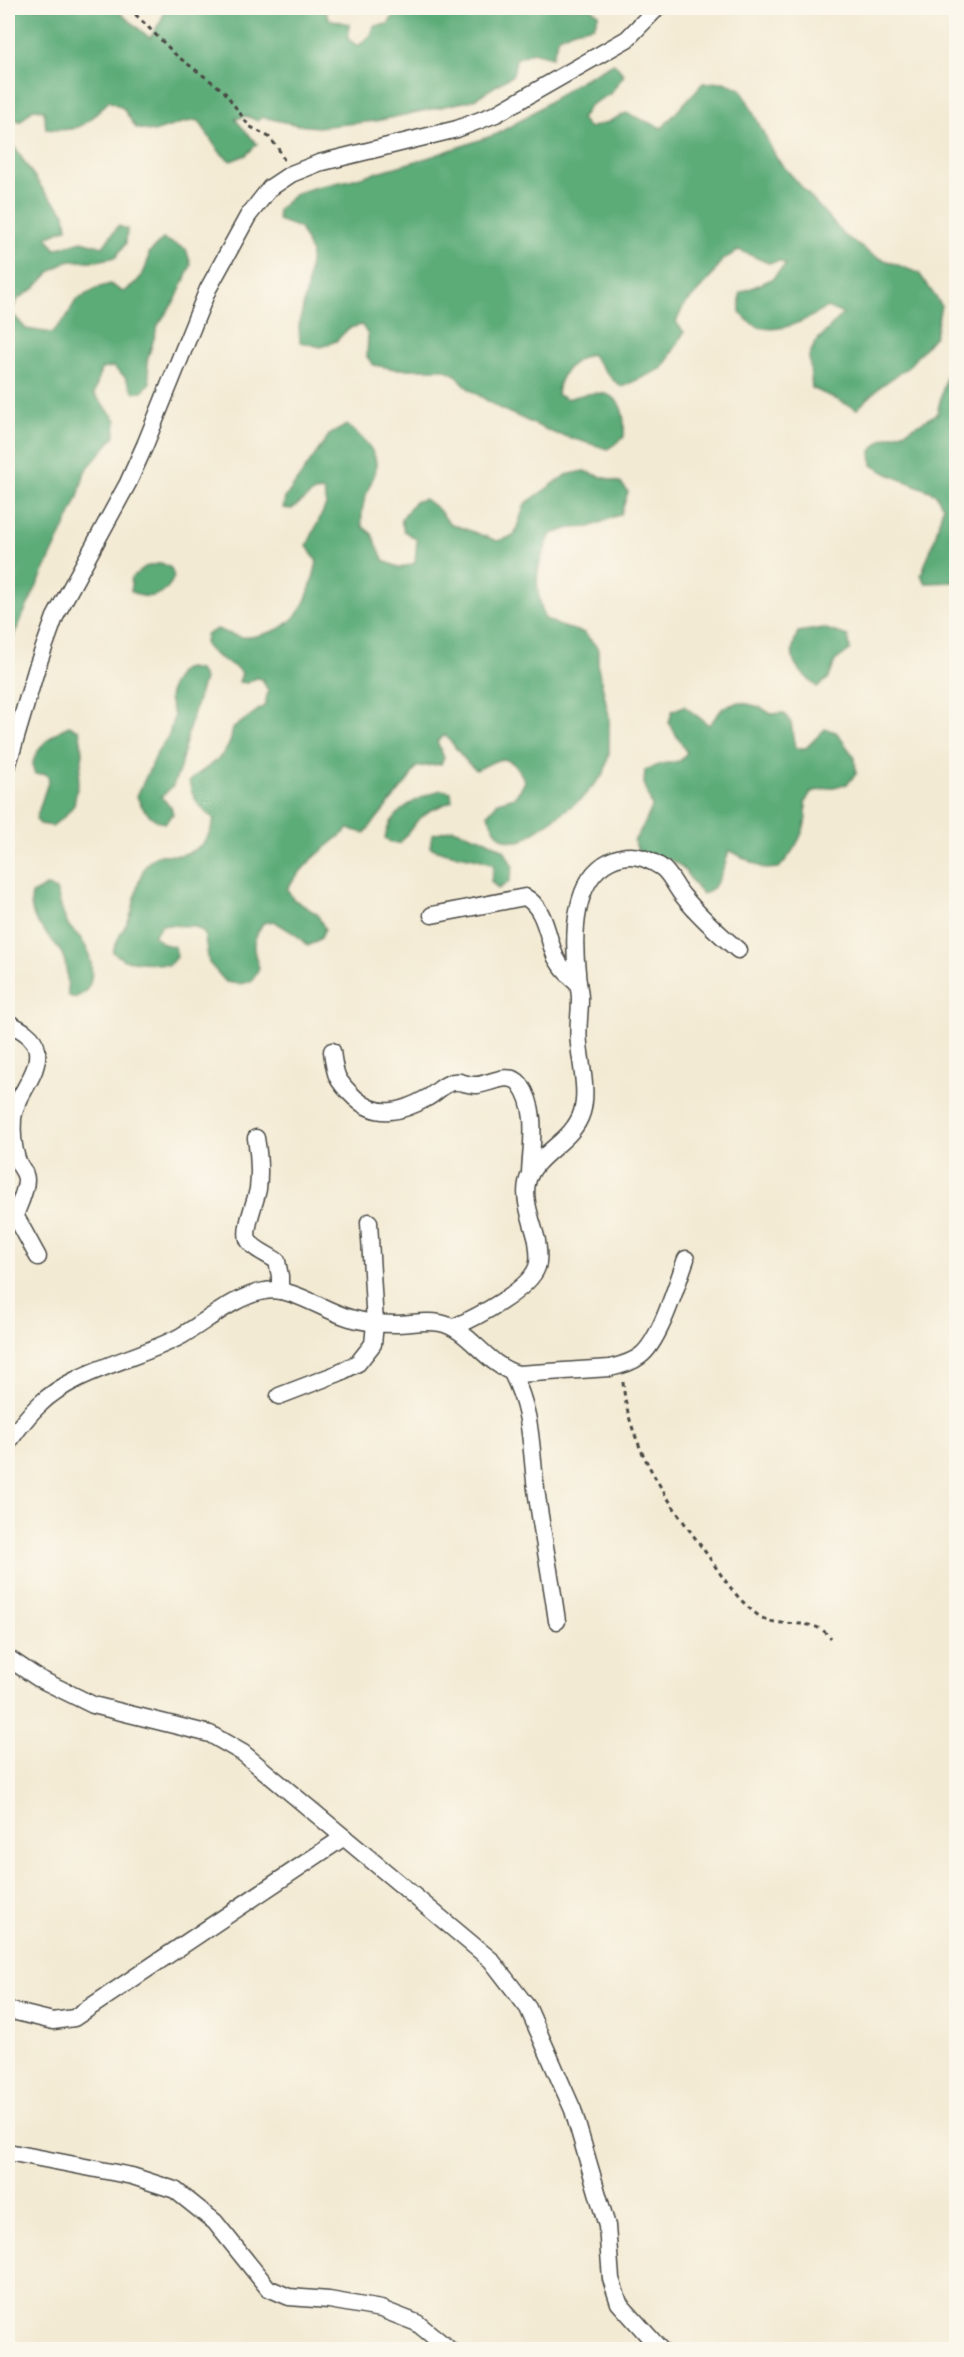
<svg xmlns="http://www.w3.org/2000/svg" width="964" height="2357" font-family="'Patrick Hand',sans-serif">
	<style>
		.forest { fill: #5cac78; stroke: #446c52; stroke-width: 1.5 }
		.lines { fill: none; stroke-linecap: round; stroke-linejoin: round }
		.street-casing { stroke: #494844; stroke-width: 19 }
		.path { stroke: #494844; stroke-width: 3; stroke-dasharray: 4.5 4.5; stroke-linecap: butt }
		.street { stroke: #fff; stroke-width: 16 }
	</style>
	<rect width="100%" height="100%" fill="#fbf7ec"/>
	<filter id="ink" filterUnits="userSpaceOnUse"><feTurbulence type="fractalNoise" baseFrequency=".0167" numOctaves="2"/><feDisplacementMap in="SourceGraphic" scale="12" xChannelSelector="R" yChannelSelector="G"/><feConvolveMatrix kernelMatrix="1 2 1 2 8 2 1 2 1" color-interpolation-filters="sRGB"/></filter>
	<filter id="wash" filterUnits="userSpaceOnUse"><feTurbulence type="fractalNoise" baseFrequency=".008" numOctaves="4" result="noise"/><feDisplacementMap in="SourceGraphic" scale="24" xChannelSelector="R" yChannelSelector="G"/><feGaussianBlur stdDeviation="1.35" result="paint"/><feColorMatrix in="noise" values="0 0 0 0 0 0 0 0 0 0 0 0 0 0 0 0 0 1.4 0 .05"/><feComposite in="paint" operator="in"/></filter>
	<g filter="url(#wash)">
		<rect width="100%" height="100%" fill="#f3ead3"/>
		<g class="forest">
			<path d="M8,8H92L94,11L114,8L150,38L161,21L165,8H324L329,19L349,24L348,39L358,46L371,35L374,26L388,24L395,14L391,8H590L599,14L594,26L574,30L559,37L552,57L532,52L516,59L513,75L473,100L376,121L318,127L298,125L263,117L258,121L246,116L235,119L257,144L246,155L231,161C215,152 209,134 198,120L181,123L154,132L136,128L123,108L109,101C86,124 81,133 46,129L44,110L33,109L20,122L8,113Z"/>
			<path d="M614,63L624,75L610,94L590,105L581,119L589,128L608,122L626,113L662,128L703,83L724,82L741,89L777,159L844,235L874,256L919,273L941,305L935,336L907,368L881,386L857,409L812,388L809,356L815,343L843,314L827,307C808,320 773,338 751,323C747,320 744,316 740,313V293L772,279L786,264L779,261L768,263L739,250L722,260L712,276L683,307L676,322L684,332L663,368L622,387L613,380L591,354C572,360 558,375 557,395L567,399C605,387 627,391 624,437L608,449L554,433L499,408L469,389L456,375L444,369H395L374,365L367,357L368,335L362,325L349,328L336,341L321,347L300,342L299,326L307,289L311,253L300,228L278,220V210L295,194L316,187L350,180L427,158L497,134L523,119L580,81Z"/>
			<path d="M8,141L15,148L44,191L65,213L67,228L47,237L55,249L82,241L103,247L118,226L127,229L126,243L116,257L97,261H67L50,272L35,288L19,298L11,312L26,329L52,333L66,318L76,300L97,288L110,284L123,292C139,283 147,272 149,253L163,239L186,249L191,265L176,299L158,325L147,361L150,382L143,391L134,393L125,377L113,367L101,369L94,394L116,420L115,436L85,471L78,497L69,518L8,647Z"/>
			<polygon points="956,347 956,582 926,583 921,575 935,538 943,507 935,493 888,474 872,465 871,451 883,439 906,431 937,414 951,355"/>
			<path d="M347,425C405,470 357,477 362,526L372,534L384,561L400,568L415,563L417,540L404,531L401,520L414,502L425,499L438,509L449,523L497,541L514,536L525,504L566,475L584,471L621,483L628,492L621,514L590,527L571,528L551,534C535,570 533,580 544,618L560,626L584,633L598,648V667L609,716V754L604,774L580,800L523,840C502,845 494,832 488,814L498,802L515,797L525,782C521,772 512,756 498,760C491,762 484,767 476,770C463,761 456,746 445,735L437,741L444,758L441,764L416,767L409,779L365,833L349,829C326,847 303,864 287,889L293,899L317,914L325,929L321,938L308,946L295,934L274,921L263,923C251,942 252,947 259,968L252,981L239,984L226,982L209,963L204,932L194,926L162,925L154,935L161,943L175,947L177,956L169,965L124,960L113,952C116,939 123,931 129,919C137,901 136,871 152,859C160,852 170,856 179,855C200,852 210,839 214,819C200,808 192,799 189,781C207,766 233,755 232,729L265,705L268,691L262,679L256,678L247,683L239,682L242,673C229,660 216,660 205,645L206,635L217,629C242,639 245,640 271,632C303,621 310,593 317,562L307,546L326,505L324,491L314,492L292,509L283,508L285,498L329,435Z"/>
			<path d="M161,563L171,568L174,577C166,596 148,602 131,591V578L145,567Z"/>
			<path d="M823,628L848,636L850,650L835,661L829,678L817,687C796,667 785,661 798,632Z"/>
			<path d="M188,668L199,670L204,679L188,732L180,768L173,786L161,797L171,807L173,814L165,823C152,821 141,808 137,796L158,751L169,735L174,716L169,699L171,686L181,670Z"/>
			<path d="M739,702L760,707L771,714L784,713L791,723L795,748H806L825,729L836,732L855,758L856,774L847,784L811,792L805,802C811,826 795,850 779,868L765,869L729,850C724,867 720,889 702,894C695,887 691,879 685,871C674,857 656,857 640,854L634,841L645,823L652,807L644,783L645,770L661,764L680,761L687,753L669,723L672,711L684,706L709,725L723,708Z"/>
			<path d="M69,726L79,730L83,753L74,805L65,816L52,826L40,824L36,819L49,779L46,774H35C25,755 54,732 69,726Z"/>
			<path d="M441,790L451,792L452,801L429,811L417,821L400,843H391L385,838C389,811 419,797 441,790Z"/>
			<path d="M453,829L486,840L504,850L513,867L509,882L498,889L491,881L494,865C471,853 451,858 430,847L432,834Z"/>
			<path d="M46,886L56,890C60,901 62,915 68,925C72,931 78,934 81,939C94,958 99,991 73,998L68,995C67,982 68,964 61,952C49,932 26,921 32,894Z"/>
		</g>
	</g>
	<g filter="url(#ink)">
		<g class="lines">
			<g class="street-casing">
				<g id="street">
					<polyline points="8,764 37,667 55,617 128,483 145,445 208,289 248,216 270,188 291,174 319,163 457,129 496,114 627,39 657,8"/>
					<path d="M432,915L525,897C546,908 547,938 556,958C562,969 569,976 578,983"/>
					<path d="M8,1023C19,1028 35,1036 37,1050C40,1075 16,1094 13,1118C12,1132 13,1146 17,1159C19,1167 26,1171 26,1180C26,1191 19,1205 15,1215L38,1257"/>
					<path d="M332,1051C335,1076 336,1080 355,1098C378,1119 402,1112 427,1098C435,1094 441,1086 450,1083C459,1079 467,1086 477,1085C489,1084 510,1071 520,1084C539,1110 531,1145 530,1174"/>
					<path d="M256,1138C259,1155 260,1172 258,1189C256,1201 244,1228 248,1239C252,1249 269,1255 277,1261L280,1276V1291"/>
					<path d="M454,1327C475,1318 529,1290 537,1267C540,1258 538,1250 537,1241C533,1223 523,1201 527,1183C533,1154 573,1143 582,1112C588,1092 581,1065 579,1044C577,1029 580,1014 580,999C580,990 577,981 577,972C573,937 573,879 610,861C629,852 644,856 661,867C671,874 675,887 683,896C699,916 718,933 738,950"/>
					<path d="M512,1373C533,1415 530,1444 536,1489C542,1533 551,1577 557,1621"/>
					<polyline points="279,1396 339,1373 358,1363 373,1344 375,1324 369,1222"/>
					<path d="M8,1443C17,1430 27,1416 39,1405C74,1370 139,1359 181,1336C207,1321 235,1296 265,1291C291,1286 324,1311 350,1318C364,1322 380,1324 395,1324C410,1324 425,1320 440,1323C470,1329 485,1365 518,1374L610,1368C621,1365 631,1363 640,1356C660,1342 677,1283 686,1259"/>
					<polyline points="8,1658 38,1678 93,1705 210,1734 243,1753 491,1960 528,2008 573,2110 607,2226 611,2279 619,2303 661,2350"/>
					<polyline points="8,2010 53,2021 74,2018 344,1837"/>
					<polyline points="8,2152 132,2176 175,2190 215,2222 268,2288 289,2297 329,2300 381,2309 417,2323 450,2350"/>
				</g>
			</g>
			<g class="path">
				<polyline points="129,8 177,56 224,91 249,126 269,137 278,148 284,160"/>
				<path d="M623,1382C628,1447 669,1502 706,1553C722,1576 736,1599 759,1616C781,1631 812,1614 831,1638"/>
			</g>
			<use href="#street" class="street"/>
		</g>
	</g>
	<rect width="964" height="2357" fill="none" stroke="#fbf7ec" stroke-width="30"/>
</svg>
